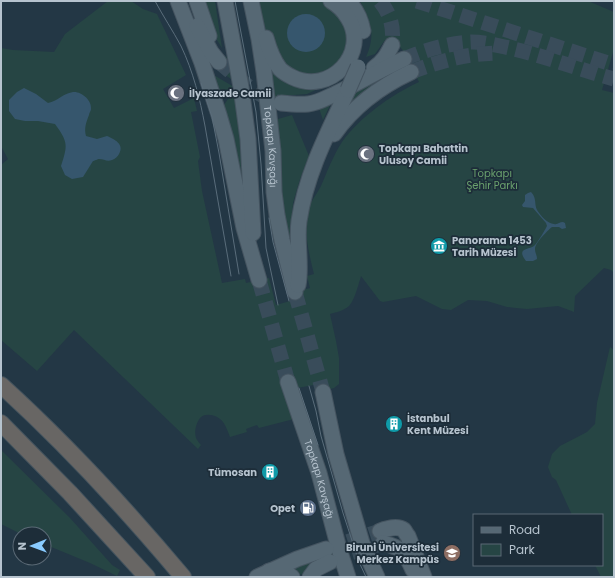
<svg xmlns="http://www.w3.org/2000/svg" width="615" height="578" font-family="Poppins,sans-serif">
	<style>
		.green { fill: #264544 }
		.water { fill: #36566d }
		.lines { fill: none; stroke-linecap: round; stroke-linejoin: round }
		.primary-tunnel { stroke: #394c5a; stroke-width: 15; stroke-dasharray: 15 8; stroke-linecap: butt }
		.primary-casing { stroke: #455460; stroke-width: 17 }
		.trunk-casing { stroke: #43535e; stroke-width: 18 }
		.primary { stroke: #566874; stroke-width: 15 }
		.trunk { stroke: #686664; stroke-width: 16 }
		.tram { stroke: #5a6d7b; stroke-width: 1 }
		.primary-bridge-casing { stroke: #455460; stroke-width: 17; stroke-linecap: butt }
		.primary-bridge { stroke: #566874; stroke-width: 15 }
		.labels { text-anchor: middle; stroke-width: 3.5; stroke-linejoin: round; paint-order: stroke }
		.poi-label { font-size: 10px; font-weight: bold; fill: #b6c3ce; stroke: #1d2d39; text-anchor: start }
		.street-label { font-size: 10px; fill: #b6c3ce; stroke: #1d2d39 }
		.park-label { font-size: 10px; fill: #6aa16d; stroke: #1d2d39 }
	</style>
	<rect width="100%" height="100%" fill="#233745"/>
	<g class="green">
		<path d="M108,1H131L143,9L157,14L186,75L163,89L174,108L194,98L197,111L191,112L200,157L198,161L202,191L222,283L245,279L246,283L269,278L276,305L290,301L288,294L310,288L307,276L314,274C309,254 304,234 307,213C309,203 316,196 321,186C327,172 333,156 342,142C360,117 391,95 419,82L402,49L398,46L385,40L375,54L366,57C376,34 371,23 360,1H588L614,12V49L602,90L614,93V273L611,270L604,268L578,293L575,296L574,312L569,310L558,306L527,309L516,308L507,307L487,301L468,300L451,310L442,309L416,296L383,302L380,301L361,276C359,283 354,302 349,306C343,311 337,312 330,314L336,341L339,358V384L334,388L316,393L314,385L297,388L294,419L259,428L257,425L246,429L247,432L230,437C228,432 226,426 223,422C219,416 207,412 201,417C196,422 194,432 196,438C197,440 199,443 201,445L198,449L74,330L37,371L1,340V165L8,159L1,146V48L13,50L54,52L65,34Z"/>
		<polygon points="201,1 215,1 222,48 210,29"/>
		<polygon points="259,1 327,1 348,30 349,45 335,67 320,76 303,78 275,63 262,18"/>
		<polygon points="227,56 231,79 218,70"/>
		<polygon points="270,67 322,87 307,94 294,95 280,95 276,104"/>
		<polygon points="393,69 395,74 345,112 354,90"/>
		<polygon points="212,74 234,87 228,92 219,95"/>
		<polygon points="234,91 240,136 244,211 222,108 232,93"/>
		<polygon points="332,101 323,120 319,108"/>
		<polygon points="292,115 309,156 300,179 293,203 290,244 283,215 274,122 278,119"/>
		<polygon points="610,347 614,350 614,577 601,577 595,565 602,565 602,515 572,515 556,480 552,477 548,467 552,454 560,446 587,432 595,424 597,403"/>
		<polygon points="1,450 70,518 112,565 120,570 117,576 90,563 44,544 44,534 21,534 1,524"/>
		<polygon points="319,558 320,559 308,567 301,575 294,567"/>
	</g>
	<g class="water">
		<circle cx="306" cy="33" r="19"/>
		<path d="M24,88L36,94L48,103C58,101 62,94 73,92C81,91 92,100 91,109C91,111 89,113 89,115C86,123 84,128 86,136L97,139L107,136C114,139 125,144 119,154C118,156 115,159 112,160C107,162 104,159 99,159C98,159 94,161 93,161L83,177L72,179L65,175L61,166C68,145 68,142 55,124L38,121H25L15,119L9,111V100L17,92Z"/>
		<path d="M531,192C537,198 534,204 537,210C540,215 548,224 554,224C558,225 559,222 563,222L565,223L566,228L562,229L559,227H552C547,231 535,243 535,249C535,253 537,255 537,259L533,261H526C516,248 528,250 534,246C537,244 545,230 547,226L546,223L533,208L523,207L522,205L525,201V195L528,193Z"/>
	</g>
	<g class="lines">
		<g class="primary-tunnel">
			<path d="M380,1C391,15 394,27 392,45"/>
			<polyline points="417,1 614,65"/>
			<path d="M404,59C425,50 449,43 472,42C483,42 495,45 505,47C542,55 578,69 614,79"/>
			<path d="M219,62C237,77 255,95 277,102"/>
			<path d="M411,72C440,61 468,53 500,53"/>
			<polyline points="259,280 288,382"/>
			<polyline points="295,292 323,392"/>
			<polyline points="326,549 380,531"/>
			<polyline points="331,562 347,554 383,543"/>
		</g>
		<g class="primary-casing">
			<g id="primary">
				<polyline points="178,1 202,63 219,115 226,139 244,228 259,280"/>
				<polyline points="197,1 209,36"/>
				<polyline points="225,1 241,87 248,139 253,233"/>
				<path id="s1" d="M251,1L259,39L264,72L273,151L274,192L277,215L282,240L295,292"/>
				<path d="M348,1C356,9 361,20 363,31"/>
				<polyline points="197,26 211,52 219,62"/>
				<path d="M266,38C269,49 273,60 280,69C283,72 288,75 292,77C330,96 370,53 348,18C344,11 338,5 331,1"/>
				<path d="M374,68C383,62 387,55 392,45"/>
				<path d="M281,103C290,104 299,105 308,104C318,103 326,98 335,94C358,83 380,70 404,59"/>
				<path d="M334,134C353,107 381,86 411,72"/>
				<path d="M298,285C302,265 296,242 299,221C306,174 328,132 348,90"/>
				<path id="s2" d="M288,382L319,473L339,549L348,577"/>
				<polyline points="323,392 336,454 362,543 370,562 377,577"/>
				<path d="M380,531C386,529 397,525 404,530C405,531 406,534 408,536L424,577"/>
				<path d="M383,543C403,548 405,552 413,570"/>
				<path d="M269,571C278,572 285,571 292,577"/>
				<polyline points="257,577 297,559 326,549"/>
				<polyline points="310,577 316,569 330,562"/>
			</g>
		</g>
		<g class="trunk-casing">
			<g id="trunk">
				<path d="M1,385C66,444 126,509 183,577"/>
				<polyline points="1,423 70,493 147,577"/>
			</g>
		</g>
		<use href="#primary" class="primary"/>
		<use href="#trunk" class="trunk"/>
		<g class="tram">
			<path d="M155,1C163,16 173,31 181,46C193,71 200,99 205,126L231,276"/>
			<polyline points="235,1 256,112 261,164 266,248 278,305"/>
			<polyline points="201,83 212,117 219,153 239,274"/>
			<polyline points="269,218 273,242 289,301"/>
			<polyline points="309,386 316,411 321,436 343,513 359,562 366,577"/>
			<polyline points="299,388 318,445"/>
		</g>
		<g class="primary-bridge-casing">
			<polyline id="primary-bridge" points="348,90 358,67"/>
		</g>
		<use href="#primary-bridge" class="primary-bridge"/>
	</g>
	<defs>
		<g id="mosque-disc" transform="scale(0.9)"><circle r="9.5" fill="#6b7280" stroke="#1d2d39"/><path d="M3.5-4.9A6 6 0 1 0 3.5 4.9A5 5 0 1 1 3.5-4.9Z" fill="#fff"/></g>
		<g id="museum-disc" transform="scale(0.9)"><circle r="9.5" fill="#0f9aa8" stroke="#1d2d39"/><path d="M0-6L6-3V-2H-6V-3ZM-5-1h2V3h-2ZM-1-1h2V3h-2ZM3-1h2V3H3ZM-6 4H6V6H-6Z" fill="#fff"/></g>
		<g id="building-disc" transform="scale(0.9)"><circle r="9.5" fill="#0f9aa8" stroke="#1d2d39"/><path d="M-4-6H4V6H1V3H-1V6H-4ZM-2.5-4.3h1.7v1.8h-1.7ZM.8-4.3h1.7v1.8H.8ZM-2.5-1h1.7V.8h-1.7ZM.8-1h1.7V.8H.8Z" fill="#fff"/></g>
		<g id="fuel-disc" transform="scale(0.9)"><circle r="9.5" fill="#5c6f8a" stroke="#1d2d39"/><path d="M-5.5-6h7V0h2V4h1.3V-2.5L3-4.5l.8-.8L6-3V5H2.5V1h-1V6h-7ZM-4.2-4.7v3.2H.2V-4.7Z" fill="#fff"/></g>
		<g id="university-disc" transform="scale(0.9)"><circle r="9.5" fill="#8d6e63" stroke="#1d2d39"/><path d="M0-5L7-2L0 1L-7-2ZM-4 1L0 2.5L4 1V4Q0 6-4 4Z" fill="#fff"/></g>
	</defs>
	<g fill-rule="evenodd">
		<use href="#mosque-disc" x="176" y="93"/>
		<use href="#mosque-disc" x="366" y="154"/>
		<use href="#museum-disc" x="439" y="246"/>
		<use href="#building-disc" x="394" y="424"/>
		<use href="#building-disc" x="270" y="472"/>
		<use href="#fuel-disc" x="308" y="508"/>
		<use href="#university-disc" x="452" y="553"/>
	</g>
	<g class="labels">
		<g class="poi-label">
			<text x="189" y="97">İlyaszade Camii</text>
			<text x="379" y="152">Topkapı Bahattin<tspan x="379" dy="12">Ulusoy Camii</tspan></text>
			<text x="452" y="244">Panorama 1453<tspan x="452" dy="12">Tarih Müzesi</tspan></text>
			<text x="407" y="422">İstanbul<tspan x="407" dy="12">Kent Müzesi</tspan></text>
			<text x="257" y="476" text-anchor="end">Tümosan</text>
			<text x="295" y="512" text-anchor="end">Opet</text>
			<text x="439" y="551" text-anchor="end">Biruni Üniversitesi<tspan x="439" dy="12">Merkez Kampüs</tspan></text>
		</g>
		<g class="street-label">
			<text dy="4" stroke="none"><textPath href="#s1" startOffset="147">Topkapı Kavşağı</textPath></text>
			<text dy="4" stroke="none"><textPath href="#s2" startOffset="102">Topkapı Kavşağı</textPath></text>
		</g>
		<g class="park-label">
			<text x="492" y="177">Topkapı<tspan x="492" dy="12">Şehir Parkı</tspan></text>
		</g>
	</g>
	<rect width="615" height="578" fill="none" stroke="#b6c3ce" stroke-width="4"/>
	<rect x="473" y="514" width="130" height="52" fill="#1d2d39" stroke="#5a6975"/>
	<rect x="481" y="527" width="20" height="6" fill="#566874" stroke="#5a6975"/>
	<text x="509" y="534" font-size="12" fill="#b6c3ce">Road</text>
	<rect x="481" y="544" width="20" height="12" fill="#264544" stroke="#5a6975"/>
	<text x="509" y="554" font-size="12" fill="#b6c3ce">Park</text>
	<g transform="translate(32 546) rotate(269)"><circle r="19" fill="#1d2d39" stroke="#5a6975"/>
	<path d="M0-3L7 15L0 10L-7 15Z" fill="#89cbff"/>
	<text y="-6" font-size="11" font-weight="bold" text-anchor="middle" fill="#b6c3ce">N</text>
	</g>
</svg>
